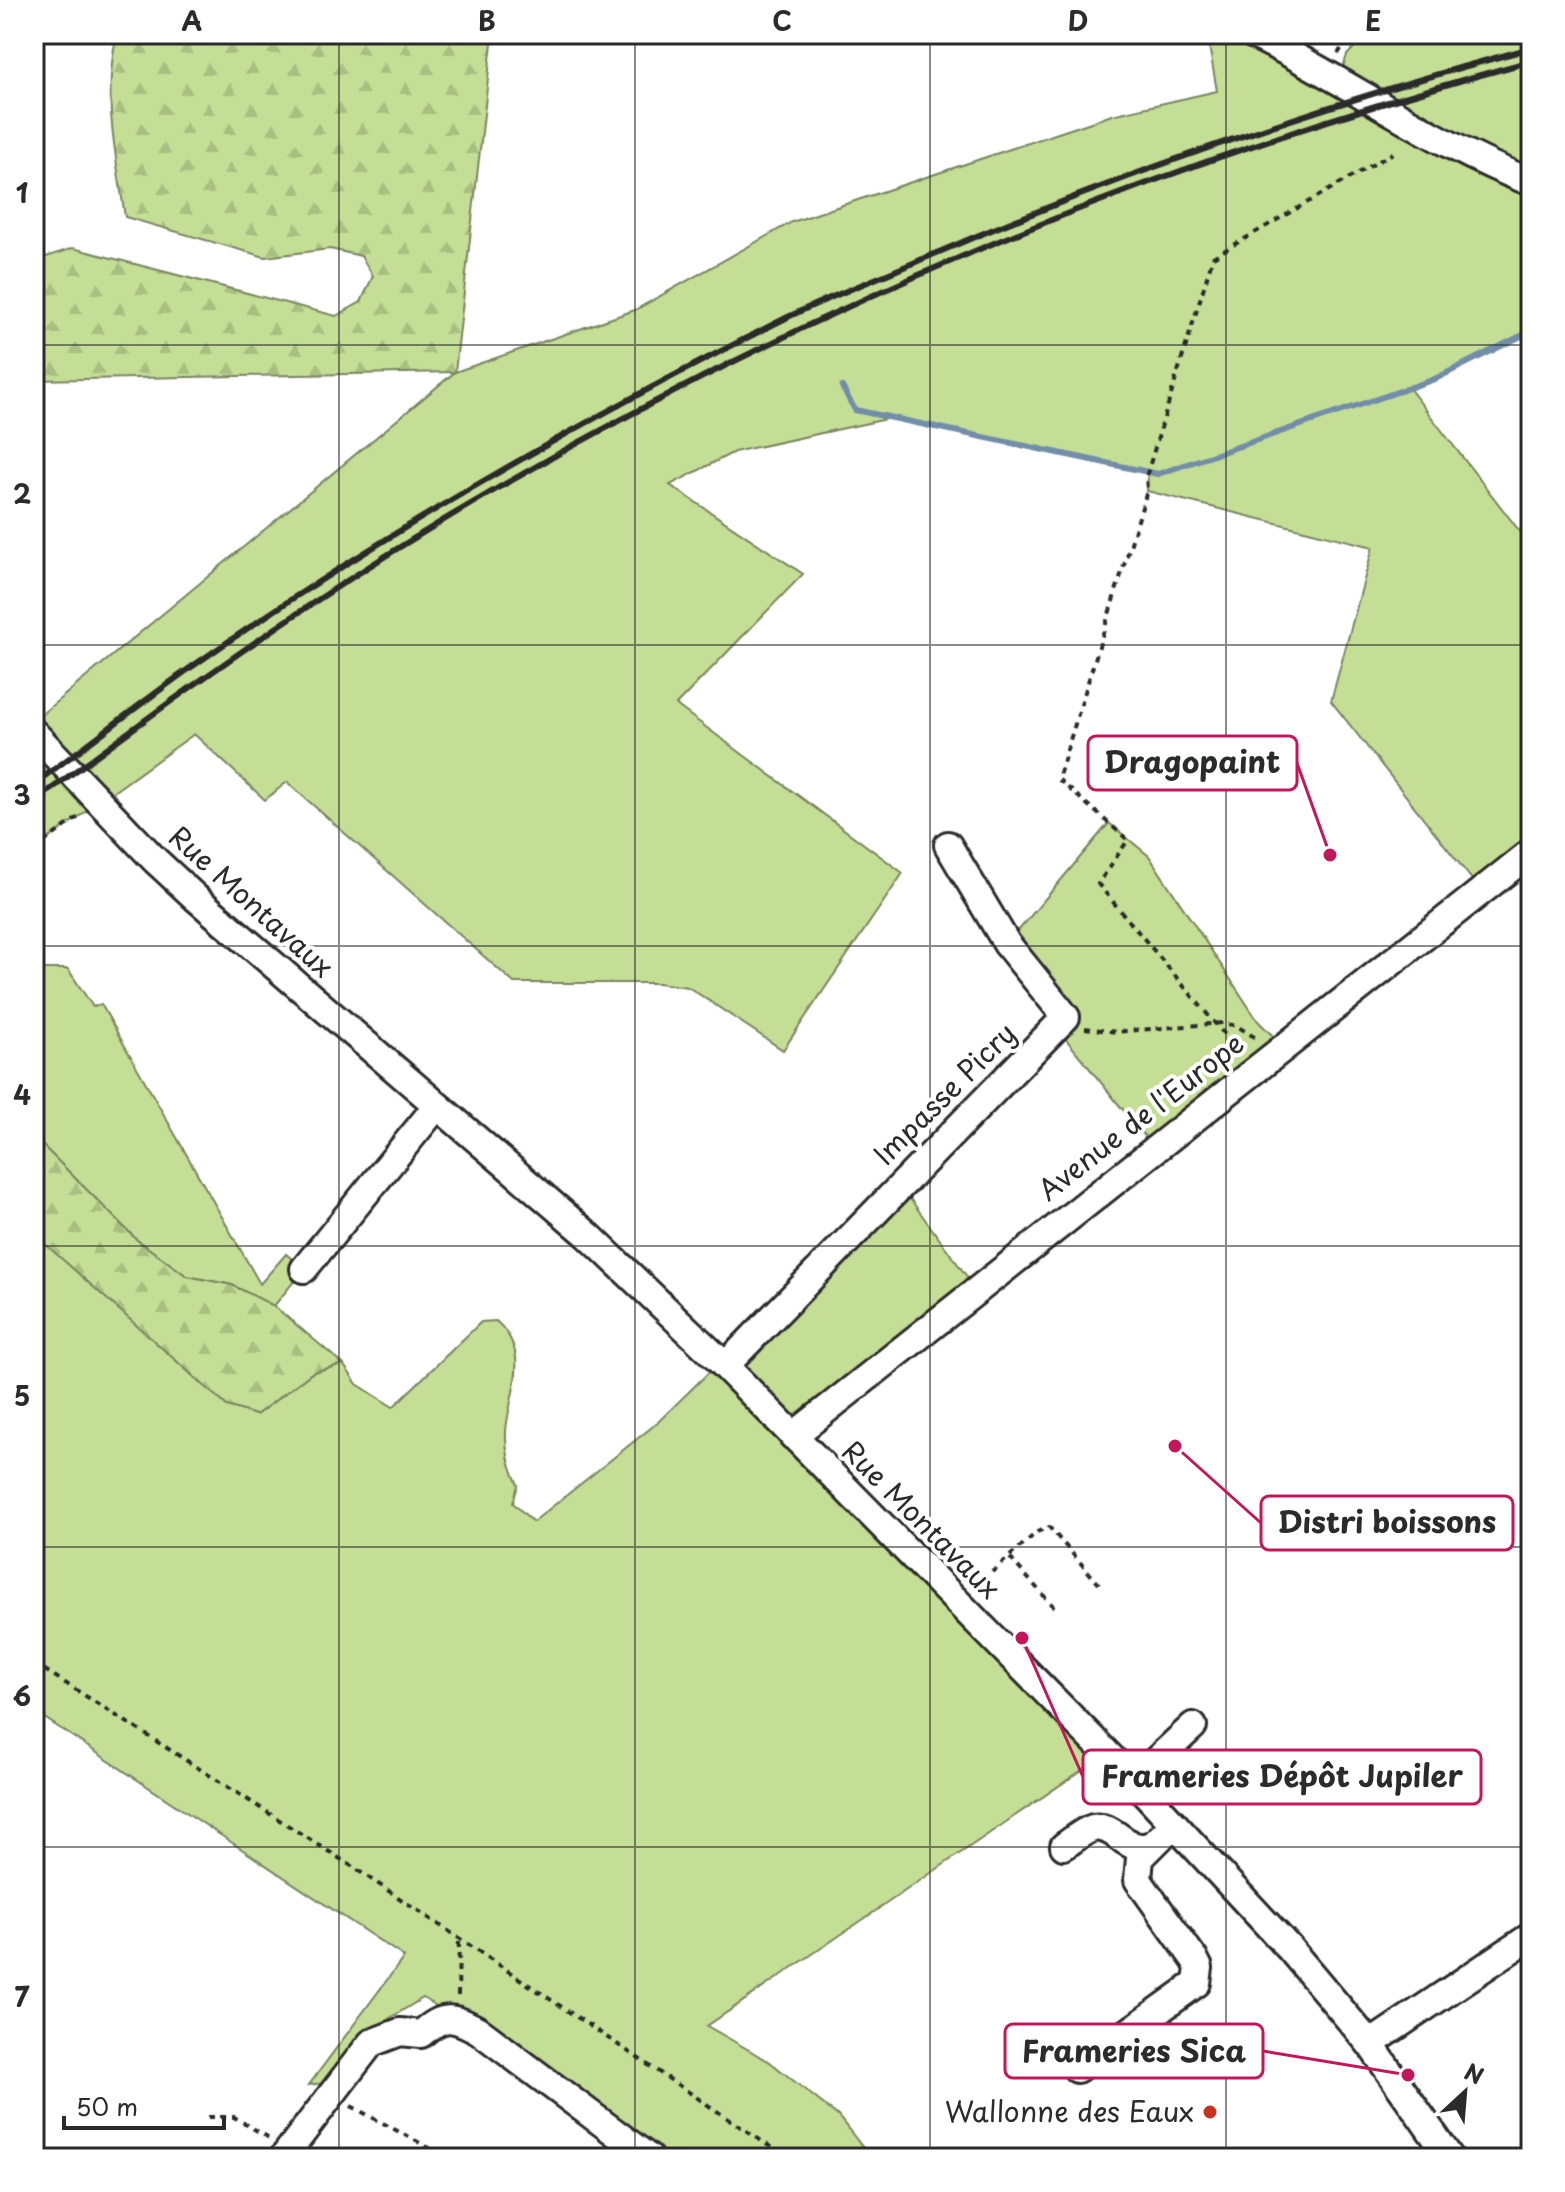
<svg xmlns="http://www.w3.org/2000/svg" width="1565" height="2192" font-family="'Playpen Sans',sans-serif">
	<style>
		.grass { fill: #c4de95; stroke: #788460; stroke-width: 2 }
		.forest { fill: url(#forest-firs); stroke: #788460; stroke-width: 2 }
		.lines { fill: none; stroke-linecap: round; stroke-linejoin: round }
		.stream { stroke: #728da8; stroke-width: 6 }
		.minor-casing { stroke: #2b2b2b; stroke-width: 32 }
		.path { stroke: #2b2b2b; stroke-width: 4; stroke-dasharray: 6 6; stroke-linecap: butt }
		.minor { stroke: #fff; stroke-width: 26 }
		.rail { stroke: #2b2b2b; stroke-width: 6 }
		.grid { fill: none; stroke: #2b2b2b; stroke-width: 2; stroke-opacity: 0.55 }
		.poi-dot { fill: #c8321e; stroke: #fff; stroke-width: 3 }
		.labels { text-anchor: middle; stroke-width: 8; stroke-linejoin: round; paint-order: stroke }
		.street-label { font-size: 28px; fill: #2b2b2b; stroke: #fff }
		.poi-label { font-size: 28px; fill: #2b2b2b; stroke: #fff; text-anchor: end }
		.leader { fill: none; stroke: #c2185b; stroke-width: 3 }
		.callout-dot { fill: #c2185b; stroke: #fff; stroke-width: 3 }
		.callout { fill: #fff; stroke: #c2185b; stroke-width: 3 }
		.callout-label { font-size: 30px; text-anchor: middle; font-weight: bold; fill: #2b2b2b }
		.neatline { fill: none; stroke: #2b2b2b; stroke-width: 3 }
		.grid-label { font-size: 26px; text-anchor: middle; font-weight: bold; fill: #2b2b2b }
	</style>
	<defs>
		<pattern id="forest-firs" width="22" height="20" patternUnits="userSpaceOnUse" patternTransform="scale(2)"><rect width="22" height="20" fill="#c4de95"/><path d="M5 1l3.5 6h-7zM16 11l3.5 6h-7z" fill="#a9bf81"/></pattern>
	</defs>
	<rect width="100%" height="100%" fill="#fff"/>
	<filter id="ink" filterUnits="userSpaceOnUse"><feTurbulence type="fractalNoise" baseFrequency=".0125" numOctaves="2"/><feDisplacementMap in="SourceGraphic" scale="16" xChannelSelector="R" yChannelSelector="G"/><feConvolveMatrix kernelMatrix="1 2 1 2 8 2 1 2 1" color-interpolation-filters="sRGB"/></filter>
	<g filter="url(#ink)">
		<g class="grass">
			<polygon points="1207,34 1229,34 1283,63 1339,79 1347,55 1367,34 1531,34 1531,331 1491,353 1409,388 1531,546 1531,852 1481,891 1331,701 1373,547 1147,491 1148,472 891,418 734,452 670,485 803,574 676,705 903,873 783,1050 688,987 658,983 514,983 287,782 265,800 194,734 34,849 34,726 43,713 455,372 635,310 792,222 1112,115 1217,91"/>
			<polygon points="1109,823 1149,856 1258,1021 1283,1046 1154,1148 1056,1027 1007,944"/>
			<polygon points="34,969 68,969 93,1007 101,1004 260,1284 286,1254 304,1269 274,1306 232,1285 187,1276 137,1240 34,1137"/>
			<path d="M900,1185L976,1289L793,1435L1107,1753L707,2026L770,2062L838,2116L871,2158H649L458,2019L423,1998L382,2023L332,2082L309,2085L404,1957L34,1711V1234C76,1270 119,1306 159,1343C194,1375 209,1400 256,1415L313,1372L343,1364L357,1384L393,1407L481,1322L496,1321C533,1354 509,1391 506,1431C505,1452 510,1466 518,1485L513,1503L533,1522L657,1423Z"/>
		</g>
		<g class="forest">
			<path d="M117,34H493L455,372L34,380V261L73,248L336,316L361,302L373,276L361,256L330,249L265,257L125,217C116,156 102,96 117,34Z"/>
			<polygon points="34,1137 137,1240 187,1276 232,1285 274,1306 343,1364 313,1372 256,1415 227,1406 34,1234"/>
		</g>
		<g class="lines">
			<polyline class="stream" points="842,387 855,410 1158,474 1435,379 1531,331"/>
			<g class="minor-casing">
				<g id="minor">
					<path d="M1252,34C1347,80 1432,144 1531,182"/>
					<polyline points="34,733 155,860 196,898 588,1235 720,1361 1134,1781 1290,1949 1370,2044 1450,2158"/>
					<polyline points="304,1269 436,1107"/>
					<polyline points="725,1366 1066,1017 1007,944 948,845"/>
					<polyline points="793,1436 1531,852"/>
					<polyline points="1134,1781 1193,1726"/>
					<path d="M1064,1846C1073,1840 1083,1831 1093,1828C1114,1823 1127,1853 1148,1846"/>
					<polyline points="1370,2044 1531,1936"/>
					<polyline points="1077,2069 1197,1983 1199,1968 1195,1960 1138,1880 1140,1858 1174,1824"/>
					<path d="M283,2158L371,2043L400,2032L421,2034C444,2014 452,2016 478,2030L649,2158"/>
				</g>
			</g>
			<g class="path">
				<polyline points="1338,54 1350,34"/>
				<polyline points="34,849 80,816"/>
				<polyline points="1085,1028 1116,1032 1223,1023 1237,1026 1259,1040"/>
				<polyline points="1240,1053 1098,884 1128,840 1058,779 1147,491 1146,477 1213,257 1393,153"/>
				<polyline points="1010,1558 1054,1607"/>
				<polyline points="974,1588 1037,1532 1049,1527 1099,1584"/>
				<polyline points="34,1663 353,1867 787,2158"/>
				<polyline points="458,1996 459,1939"/>
				<polyline points="351,2106 448,2158"/>
				<polyline points="208,2117 234,2117 271,2139"/>
			</g>
			<use href="#minor" class="minor"/>
			<g class="rail">
				<path d="M34,784C86,746 137,706 190,668C378,536 580,421 786,318C831,296 879,278 925,258C1122,173 1324,104 1531,48"/>
				<path d="M34,802C178,694 325,589 481,498C810,305 1163,160 1531,61"/>
			</g>
		</g>
	</g>
	<path class="grid" d="M339,34V2158M635,34V2158M930,34V2158M1226,34V2158M34,345H1531M34,645H1531M34,946H1531M34,1246H1531M34,1547H1531M34,1847H1531"/>
	<circle class="poi-dot" cx="1210" cy="2112" r="8"/>
	<g class="labels">
		<g class="street-label">
			<text transform="translate(251 902) rotate(42)" y="10">Rue Montavaux</text>
			<text transform="translate(945 1094) rotate(-45)" y="10">Impasse Picry</text>
			<text transform="translate(1141 1117) rotate(-38)" y="10">Avenue de l'Europe</text>
			<text transform="translate(921 1520) rotate(45)" y="10">Rue Montavaux</text>
		</g>
		<g class="poi-label">
			<text x="1194" y="2122">Wallonne des Eaux</text>
		</g>
	</g>
	<path class="leader" d="M1330 855L1297 763M1175 1446L1261 1523M1022 1638L1083 1777M1408 2075L1263 2051"/>
	<g class="callout-dot">
		<circle cx="1330" cy="855" r="8"/>
		<circle cx="1175" cy="1446" r="8"/>
		<circle cx="1022" cy="1638" r="8"/>
		<circle cx="1408" cy="2075" r="8"/>
	</g>
	<g class="callout">
		<rect x="1088" y="736" width="209" height="54" rx="8"/>
		<rect x="1261" y="1496" width="252" height="54" rx="8"/>
		<rect x="1083" y="1750" width="398" height="54" rx="8"/>
		<rect x="1005" y="2024" width="258" height="54" rx="8"/>
	</g>
	<g class="callout-label">
		<text x="1192" y="773">Dragopaint</text>
		<text x="1387" y="1533">Distri boissons</text>
		<text x="1282" y="1787">Frameries Dépôt Jupiler</text>
		<text x="1134" y="2062">Frameries Sica</text>
	</g>
	<rect width="1565" height="2192" fill="none" stroke="#fff" stroke-width="88"/>
	<g transform="translate(1465 2092) rotate(26)" stroke="#ffffff" stroke-width="6" paint-order="stroke">
	<path d="M0-6L14 30L0 20L-14 30Z" fill="#2b2b2b"/>
	<text y="-12" font-size="22" font-weight="bold" text-anchor="middle" fill="#2b2b2b">N</text>
	</g>
	<path d="M64 2116v12h160v-12" fill="none" stroke="#2b2b2b" stroke-width="4"/>
	<text x="76" y="2116" font-size="24" fill="#2b2b2b" stroke="#ffffff" stroke-width="6" paint-order="stroke">50 m</text>
	<rect x="44" y="44" width="1477" height="2104" class="neatline"/>
	<g class="grid-label">
		<text x="192" y="31">A</text>
		<text x="487" y="31">B</text>
		<text x="782" y="31">C</text>
		<text x="1078" y="31">D</text>
		<text x="1373" y="31">E</text>
		<text x="22" y="203">1</text>
		<text x="22" y="504">2</text>
		<text x="22" y="805">3</text>
		<text x="22" y="1105">4</text>
		<text x="22" y="1406">5</text>
		<text x="22" y="1706">6</text>
		<text x="22" y="2007">7</text>
	</g>
</svg>
